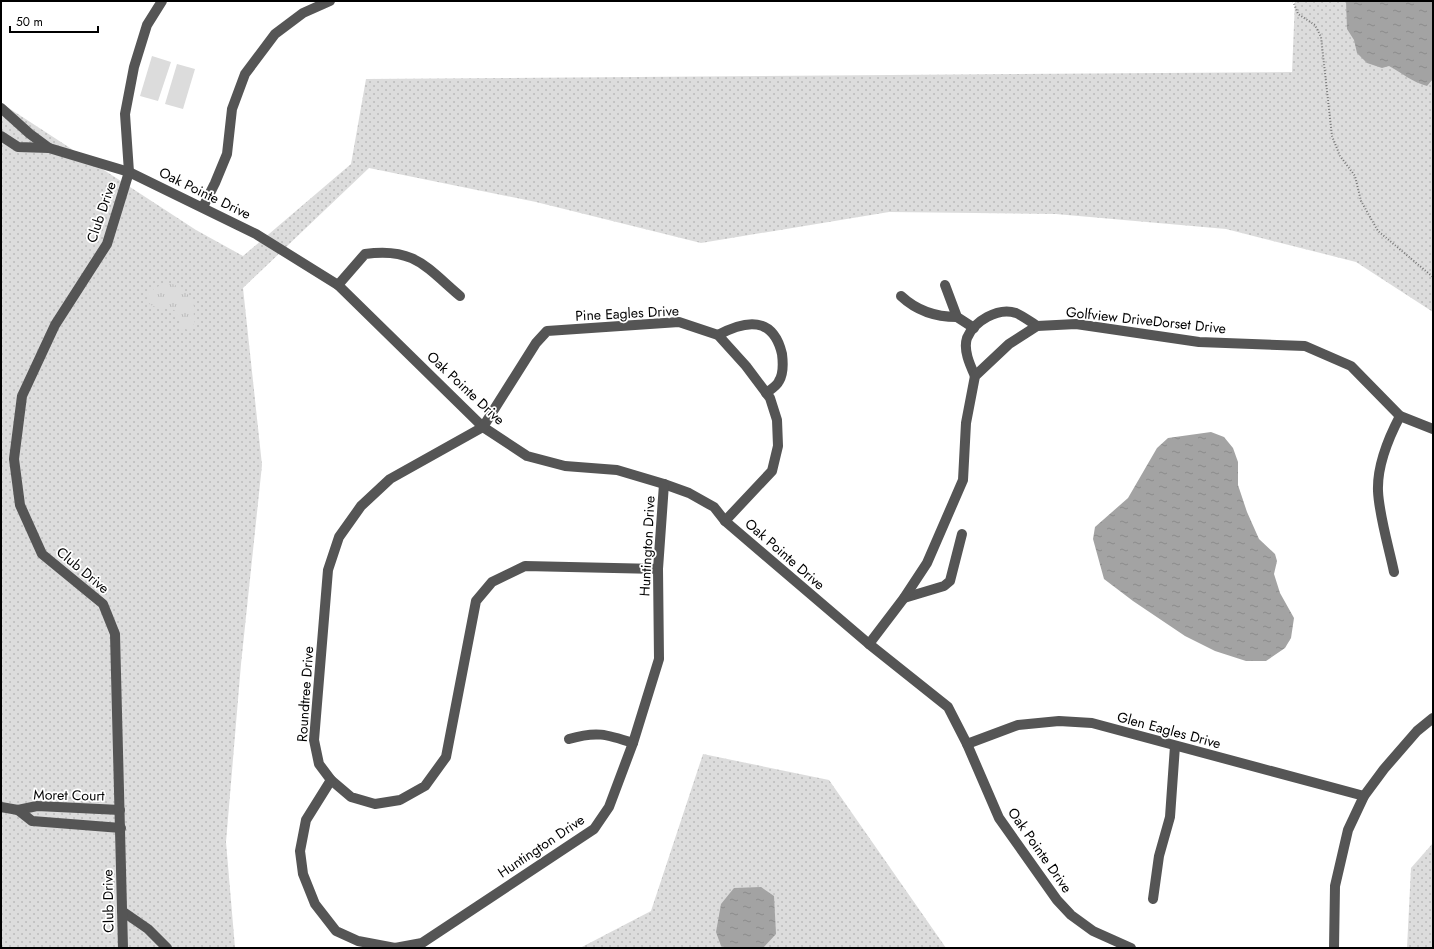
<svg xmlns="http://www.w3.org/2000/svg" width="1434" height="949" font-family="Jost,sans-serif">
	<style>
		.grass { fill: url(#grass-dots) }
		.park { fill: url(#park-tufts) }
		.garden { fill: #dcdcdc }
		.water { fill: url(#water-ripples) }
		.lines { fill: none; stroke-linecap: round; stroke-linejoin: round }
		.path { stroke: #777; stroke-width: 2; stroke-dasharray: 1 2; stroke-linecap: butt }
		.minor { stroke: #555; stroke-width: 10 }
		.labels { text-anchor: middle; stroke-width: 3.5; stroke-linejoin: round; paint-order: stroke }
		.street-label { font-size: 14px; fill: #000; stroke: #fff }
	</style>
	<defs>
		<pattern id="grass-dots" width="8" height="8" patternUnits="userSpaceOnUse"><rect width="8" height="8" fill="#dcdcdc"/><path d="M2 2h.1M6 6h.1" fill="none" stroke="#bbb" stroke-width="1.8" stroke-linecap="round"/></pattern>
		<pattern id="park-tufts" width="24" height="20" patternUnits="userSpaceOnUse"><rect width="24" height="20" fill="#dcdcdc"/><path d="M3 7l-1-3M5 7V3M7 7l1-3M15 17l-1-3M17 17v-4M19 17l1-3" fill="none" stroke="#bbb"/></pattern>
		<pattern id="water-ripples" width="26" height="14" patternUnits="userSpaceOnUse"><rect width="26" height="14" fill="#a3a3a3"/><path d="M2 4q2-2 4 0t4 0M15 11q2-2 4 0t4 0" fill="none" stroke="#8b8b8b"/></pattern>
	</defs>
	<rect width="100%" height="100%" fill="#fff"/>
	<g class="grass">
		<polygon points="1295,1 1433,1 1433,312 1356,262 1226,229 1056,214 889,212 701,243 536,202 369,168 243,288 262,465 241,664 226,842 235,948 1,948 1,103 196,230 243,256 351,164 366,79 1292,72"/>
		<polygon points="703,754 829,780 946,948 580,948 651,911"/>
		<polygon points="1433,843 1433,948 1407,948 1411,868"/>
	</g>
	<path class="park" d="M169,283C180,286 192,294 194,307C194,312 193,317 195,323L188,330L181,327L176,311C167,306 158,310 149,304L148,293L162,284Z"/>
	<g class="garden">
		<polygon points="152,56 171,62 158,101 140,96"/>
		<polygon points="177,64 195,69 183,109 165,104"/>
	</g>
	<g class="water">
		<path d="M1346,1H1433V79L1427,86C1412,82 1402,73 1389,66L1382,68L1367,63L1357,53L1354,40L1347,29Z"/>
		<polygon points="1211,432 1224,437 1233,448 1238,462 1238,485 1247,512 1259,539 1275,554 1277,561 1274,574 1280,593 1294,618 1291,638 1285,648 1266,661 1246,661 1215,651 1185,636 1133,601 1104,579 1093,539 1095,527 1128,498 1157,448 1168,438"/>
		<polygon points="761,887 774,896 776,934 763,948 727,948 721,946 716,932 721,904 734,888"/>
	</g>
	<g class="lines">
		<polyline class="path" points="1293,1 1298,14 1315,25 1321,37 1332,136 1340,156 1355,176 1361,201 1378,231 1433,277"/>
		<g class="minor">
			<polyline points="1,108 30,134 49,148"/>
			<polyline points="1,136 18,147 49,148 129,172 256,234 338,285 483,427 527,456 565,466 617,470 664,484 689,493 714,507 725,521 869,644 948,707 967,744 999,818 1057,900 1071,915 1093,931 1131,948"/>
			<polyline points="203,207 215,183 227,154 232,109 245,74 275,34 303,13 330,1"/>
			<path d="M338,285L365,254C414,247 426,267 460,296"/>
			<polyline points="945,285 957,317 974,328"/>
			<path d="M901,296C917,311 935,317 957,317"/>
			<path d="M718,335C746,320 773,316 782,354C783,362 784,373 779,381C777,386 770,390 766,393"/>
			<path d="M975,376C970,365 963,350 967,338C974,321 998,307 1016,313C1023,316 1031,322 1037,326"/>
			<polyline points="658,569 525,566 492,582 476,601 446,757 425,786 400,800 375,804 351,797 331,780 319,764 314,740 328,570 339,537 361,506 390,479 483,427 536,343 547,331 679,322 718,335 746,366 770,398 777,420 778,446 772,471 725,521"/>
			<path d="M1394,572C1389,548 1379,515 1378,491C1377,466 1389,437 1400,416"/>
			<polyline points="904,598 944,586 950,581 962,534"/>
			<polyline points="869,644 904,598 927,563 963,480 966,423 975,376 1009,344 1037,326 1076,324 1199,342 1305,346 1351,366 1400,416 1433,429"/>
			<path d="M569,739C596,731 606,734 633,743"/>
			<polyline points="967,744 1018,725 1059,721 1092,723 1364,796"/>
			<polyline points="331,780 306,820 300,851 303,874 315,904 336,931 358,941 395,948 422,943 594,829 609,807 633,743 659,659 658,569 664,484"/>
			<polyline points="1,807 18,810 37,806 120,810"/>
			<polyline points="18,810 32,821 121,828"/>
			<polyline points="1153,899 1159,856 1170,817 1175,746"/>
			<polyline points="122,911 148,929 167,948"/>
			<polyline points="123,948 115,634 103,604 42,554 20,505 14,459 22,396 55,325 107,244 129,172 125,114 134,67 147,25 162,1"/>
			<polyline points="1334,948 1335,886 1348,830 1364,796 1384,769 1417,731 1433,718"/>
		</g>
	</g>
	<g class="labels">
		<g class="street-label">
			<text transform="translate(205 193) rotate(26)" y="5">Oak Pointe Drive</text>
			<text transform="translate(101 212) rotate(-71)" y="5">Club Drive</text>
			<text transform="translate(627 313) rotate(-3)" y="5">Pine Eagles Drive</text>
			<text transform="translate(1146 320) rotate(6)" y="5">Golfview DriveDorset Drive</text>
			<text transform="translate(466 388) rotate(43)" y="5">Oak Pointe Drive</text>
			<text transform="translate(647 546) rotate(-87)" y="5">Huntington Drive</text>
			<text transform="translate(785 554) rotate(41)" y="5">Oak Pointe Drive</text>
			<text transform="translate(83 570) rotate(40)" y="5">Club Drive</text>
			<text transform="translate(305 694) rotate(-86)" y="5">Roundtree Drive</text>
			<text transform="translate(1169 730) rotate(15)" y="5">Glen Eagles Drive</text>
			<text transform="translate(69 795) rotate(1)" y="5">Moret Court</text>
			<text transform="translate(541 846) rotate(-34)" y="5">Huntington Drive</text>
			<text transform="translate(1040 850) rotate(55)" y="5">Oak Pointe Drive</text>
			<text transform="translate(108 901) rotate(-91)" y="5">Club Drive</text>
		</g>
	</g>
	<rect width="1434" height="949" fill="none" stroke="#000000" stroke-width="4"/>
	<path d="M10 26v6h88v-6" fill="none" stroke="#000000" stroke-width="2"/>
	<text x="16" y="26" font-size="12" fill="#000000" stroke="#ffffff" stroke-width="3" paint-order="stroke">50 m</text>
</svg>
